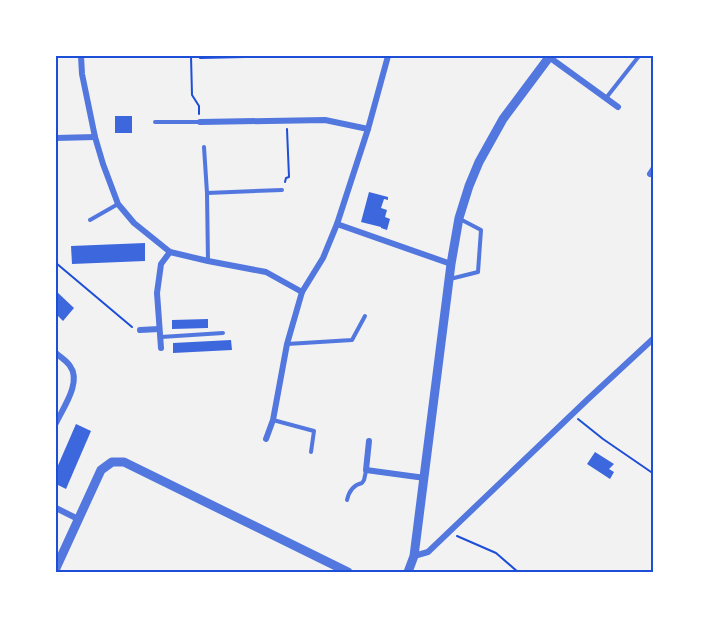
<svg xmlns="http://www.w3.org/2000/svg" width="709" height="628" font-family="Jost,sans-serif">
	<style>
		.building { fill: #3d67dc }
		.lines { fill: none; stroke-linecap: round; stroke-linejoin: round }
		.path { stroke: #1d4ed8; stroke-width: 2 }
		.service { stroke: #5277de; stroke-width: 4 }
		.minor { stroke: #5277de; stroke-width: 6 }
		.tertiary { stroke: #5277de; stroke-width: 9 }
		.neatline { fill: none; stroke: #1d4ed8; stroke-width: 2 }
	</style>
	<rect width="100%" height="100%" fill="#f2f2f2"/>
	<g class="building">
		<rect x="115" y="116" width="17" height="17"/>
		<polygon points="369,192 388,197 388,200 384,199 381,208 387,210 385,217 390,219 387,230 381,228 381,227 361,222"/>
		<polygon points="145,243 145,261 72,264 71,246"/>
		<polygon points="56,291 74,308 63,321 56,314"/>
		<polygon points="208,319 208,328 172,329 172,320"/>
		<polygon points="231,340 232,350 173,353 173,343"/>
		<polygon points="76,424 91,431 66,489 56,484 56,470"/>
		<polygon points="595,452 614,464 609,469 614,472 610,479 587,464"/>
	</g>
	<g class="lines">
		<g class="path">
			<polyline points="191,56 192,95 199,106 199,114"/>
			<polyline points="200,56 200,58 245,57 247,56"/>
			<polyline points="285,182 286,178 289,177 287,129"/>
			<polyline points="56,263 132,327"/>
			<polyline points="578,419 603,439 654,474"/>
			<polyline points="457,536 496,553 518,572"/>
		</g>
		<g class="service">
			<polyline points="606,98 639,56"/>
			<polyline points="155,122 200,122"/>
			<polyline points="204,147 207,193 208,261"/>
			<polyline points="207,193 282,190"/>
			<polyline points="90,220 118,204"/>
			<polyline points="450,279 478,272 481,230 460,219"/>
			<polyline points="161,337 223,333"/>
			<polyline points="287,344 352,340 365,316"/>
			<polyline points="273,420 314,431 311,452"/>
			<path d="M347,500C349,491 353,485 362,483L364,480L366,471"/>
		</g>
		<g class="minor">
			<polyline points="81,56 82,74 95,137 103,164 118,204 134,223 170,252 208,261 266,272 302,292"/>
			<polyline points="549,57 618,107"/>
			<polyline points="200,122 325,120 368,129"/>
			<polyline points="56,138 95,137"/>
			<polyline points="650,174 654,168"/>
			<polyline points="337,224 451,264"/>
			<polyline points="140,330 159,329"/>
			<polyline points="161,348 157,293 161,264 170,252"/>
			<path d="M56,353C60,357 67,361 70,366C82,382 63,408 56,423"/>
			<polyline points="266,439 273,420 287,344 302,292 323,258 337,224 368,129 388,56"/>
			<polyline points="369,441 366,470 425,478"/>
			<polyline points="56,508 78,519"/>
			<polyline points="414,556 428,552 587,400 654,338"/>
		</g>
		<g class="tertiary">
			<polyline points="56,568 101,470 112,462 124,462 348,572"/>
			<polyline points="408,572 414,556 451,264 459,218 469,186 479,162 503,119 550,56"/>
		</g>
	</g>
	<rect width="709" height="628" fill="none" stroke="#ffffff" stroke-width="114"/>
	<rect x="57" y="57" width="595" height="514" class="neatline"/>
</svg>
